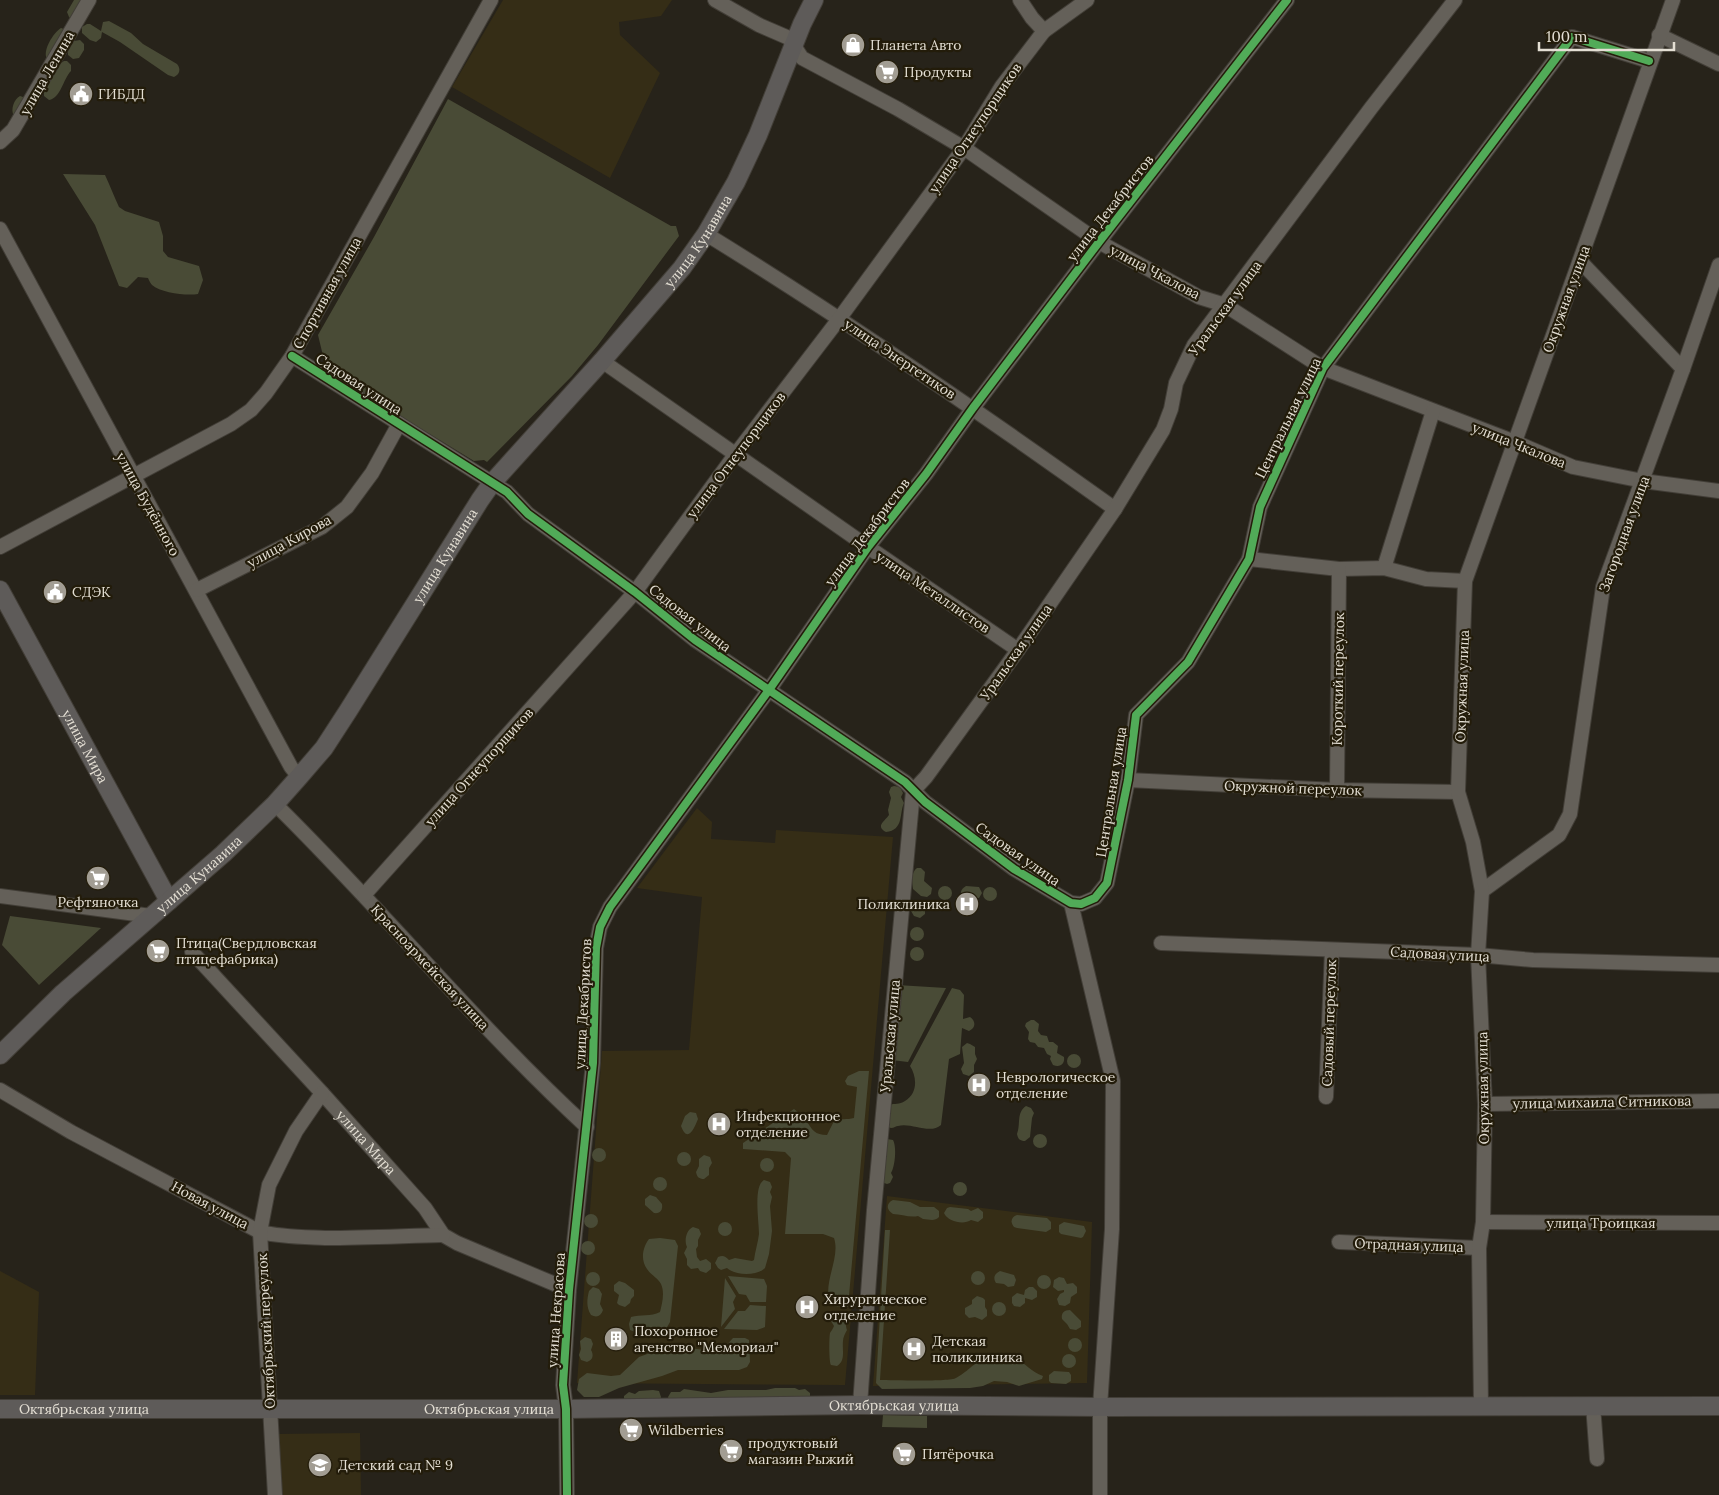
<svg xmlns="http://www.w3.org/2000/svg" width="1719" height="1495" font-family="Lora,serif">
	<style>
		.built { fill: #352d16 }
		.green { fill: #494b36 }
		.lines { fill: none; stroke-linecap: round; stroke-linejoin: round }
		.minor-casing { stroke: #423e37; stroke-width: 16 }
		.major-casing { stroke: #423e37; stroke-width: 20 }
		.minor { stroke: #646059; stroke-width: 14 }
		.major { stroke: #5e5b59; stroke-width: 18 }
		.cycleway-casing { stroke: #231c0a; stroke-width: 11 }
		.cycleway { stroke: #51ab58; stroke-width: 8 }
		.labels { text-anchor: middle; stroke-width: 4.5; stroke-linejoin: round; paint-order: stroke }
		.poi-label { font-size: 14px; fill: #e4dfd4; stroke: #231c0a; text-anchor: start }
		.street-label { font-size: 14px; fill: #e4dfd4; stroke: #231c0a }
	</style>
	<rect width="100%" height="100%" fill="#27231a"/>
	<g class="built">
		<polygon points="503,0 672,0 661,16 619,22 620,35 660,73 610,178 452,87"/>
		<polygon points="697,808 712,822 711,839 775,843 776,830 893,837 845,1385 577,1383 602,1051 689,1050 702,897 637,888"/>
		<polygon points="887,1196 1092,1222 1087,1383 873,1386"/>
		<polygon points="0,1271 39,1292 35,1395 0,1395"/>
		<polygon points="360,1433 361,1495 282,1495 278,1434"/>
	</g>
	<g class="green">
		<polygon points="74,0 88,0 72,19 69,17 67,12"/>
		<path d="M109,21L131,33L143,44L177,64C181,69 180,74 174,77L168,75L120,42L102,32L101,38L96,42L90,40L82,33V27L87,24H90L101,31L103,22Z"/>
		<path d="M61,28L67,30L47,59C42,51 53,33 61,28Z"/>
		<polygon points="80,40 84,44 84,50 79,58 73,59 68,55 68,49 74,41"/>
		<path d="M64,61H67L71,65V71C63,79 61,98 49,100L44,96V90L48,86C49,78 56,65 64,61Z"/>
		<path d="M20,96L26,98L14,116C10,110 14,99 20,96Z"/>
		<polygon points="448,99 671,226 676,226 679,236 598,345 572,376 487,462 484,460 474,461 331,374 329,370 333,369 325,364 318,335 374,237"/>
		<path d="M63,174L105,175C110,186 114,196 119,207L125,211L159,222L163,236V251L168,257L199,266L203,280L198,294C187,296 161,293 152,285C150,283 149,280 148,278L138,277L127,288L119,286L95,225Z"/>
		<path d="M894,786L900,787L903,793L901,797L904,803C899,814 904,830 886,832C875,826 885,821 889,815L888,810L891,798L889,792L891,787Z"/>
		<path d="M917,868H921L925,872L924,881L932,888L931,894L927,897L921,896L913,889C912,882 911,872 917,868Z"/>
		<path d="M966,886L979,887L982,893L979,898L969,900L963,898C959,893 961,889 966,886Z"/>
		<circle cx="945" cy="893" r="7"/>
		<circle cx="990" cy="894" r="7"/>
		<polygon points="917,900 923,901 925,907 925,914 920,918 914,916 911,911 912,904"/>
		<polygon points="10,916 101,928 39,985 2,945"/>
		<circle cx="917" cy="934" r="7"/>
		<circle cx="917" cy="954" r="7"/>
		<polygon points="897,985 946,988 908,1062 891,1060"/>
		<path d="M952,988L960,990L964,995L963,1019L970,1017C976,1021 976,1028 969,1031L962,1028L960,1054L949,1059L941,1125C930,1135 911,1122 898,1126C896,1126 894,1128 891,1128L888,1127L889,1105C895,1103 899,1105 905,1101C918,1093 917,1077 910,1066Z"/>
		<path d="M1031,1020H1034L1039,1024L1038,1031L1041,1035L1047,1036L1049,1042H1053L1058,1046L1057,1053L1064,1057C1065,1064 1060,1068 1053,1065L1050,1059L1051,1056L1047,1054L1044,1048L1038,1047L1035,1043L1030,1042L1028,1039L1029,1032L1025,1026L1026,1023Z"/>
		<polygon points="967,1043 970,1044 975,1047 975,1054 977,1059 974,1065 974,1072 969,1076 963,1074 961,1069 964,1063 962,1047"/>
		<circle cx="1074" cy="1061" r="7"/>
		<path d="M859,1071H869L848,1307L831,1306C821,1284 841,1259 834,1238L823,1234H785L791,1158L785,1152L743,1149V1143L794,1109C798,1112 803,1116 806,1120C812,1130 815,1135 827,1135L834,1121C841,1118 847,1120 854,1118L857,1087L847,1085L845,1081L848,1076Z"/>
		<path d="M1026,1106L1031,1108L1034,1113L1032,1118L1030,1137L1025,1141C1020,1141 1018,1139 1017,1134C1021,1124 1016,1113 1026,1106Z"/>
		<path d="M690,1112L696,1113L698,1119C695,1126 688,1145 681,1126L685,1116Z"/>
		<circle cx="1040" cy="1141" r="7"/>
		<path d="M887,1139L893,1140C897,1147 895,1167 891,1173L893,1177L890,1183L887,1184L881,1182Z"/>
		<circle cx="599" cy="1155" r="7"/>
		<circle cx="684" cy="1159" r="7"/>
		<path d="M704,1155L710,1157L712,1163L709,1168V1175L704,1179C699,1179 697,1177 696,1172L699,1166V1159Z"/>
		<circle cx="767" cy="1165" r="7"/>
		<circle cx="660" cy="1184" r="7"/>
		<path d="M764,1180L770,1182L772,1187L770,1192L772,1197L770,1206L772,1231L769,1254L765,1268C757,1276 736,1276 727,1268L721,1270L718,1268L715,1263L718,1257C723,1255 725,1256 729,1260L735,1258L752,1261L754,1260C755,1251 758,1243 759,1234C759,1221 753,1186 764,1180Z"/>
		<circle cx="960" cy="1189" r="7"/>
		<path d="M650,1195L656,1197L662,1204C663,1210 660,1214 654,1213L645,1205V1199Z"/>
		<path d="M893,1200L910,1202L920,1207H934L939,1211V1217C934,1222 929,1219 923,1219L918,1216C910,1218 901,1214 893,1214C886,1210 886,1203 893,1200Z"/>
		<path d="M950,1207L968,1209L971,1211L978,1208L983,1212V1218L978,1222L971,1220C964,1225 948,1222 944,1213L947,1208Z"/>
		<circle cx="591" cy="1221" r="7"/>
		<path d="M1017,1215L1047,1218L1051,1222V1229L1046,1232L1017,1228L1014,1227C1010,1222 1011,1217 1017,1215Z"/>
		<polygon points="1064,1222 1084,1226 1086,1231 1083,1237 1081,1238 1061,1234 1059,1232 1059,1225"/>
		<circle cx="725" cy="1229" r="7"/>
		<path d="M693,1227L699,1229L701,1234L698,1240V1246L696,1249L697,1257L700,1261L706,1259L711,1263V1269L706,1273L700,1271L698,1268L691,1269L687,1265V1259L684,1253L687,1247C684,1241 686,1230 693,1227Z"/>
		<path d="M885,1230H890L880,1380C891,1380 950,1382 956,1378C975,1368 981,1350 1007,1356C1024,1359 1028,1371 1043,1376L1042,1379L1019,1386L1007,1382L994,1381L983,1386L970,1388L882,1389L876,1383Z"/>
		<path d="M660,1238L675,1240L678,1246L670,1322L666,1329L660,1334H640L630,1330L629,1324L631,1317C640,1314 651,1317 660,1312C662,1304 665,1293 661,1284C658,1278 651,1275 647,1269C640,1259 643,1247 649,1239Z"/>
		<circle cx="588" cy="1248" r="7"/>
		<path d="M1000,1271L1014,1275L1016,1280L1014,1286L1008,1287L1004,1284L996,1283C993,1278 994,1274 1000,1271Z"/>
		<circle cx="978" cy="1278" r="7"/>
		<circle cx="593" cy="1279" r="7"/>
		<circle cx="1044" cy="1282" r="7"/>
		<polygon points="728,1276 764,1279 767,1286 766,1302 750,1302 746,1295 739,1294"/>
		<polygon points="1059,1277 1064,1278 1067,1284 1073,1283 1077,1287 1077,1293 1071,1297 1070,1303 1065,1306 1059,1305 1057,1299 1060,1294 1064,1292 1064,1290 1058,1291 1053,1287 1054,1280"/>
		<polygon points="725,1278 736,1296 733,1302 735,1309 721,1327"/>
		<polygon points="619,1281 625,1283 634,1290 634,1296 631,1299 630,1303 625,1307 619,1305 617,1303 619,1295 614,1291 614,1285"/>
		<path d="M593,1287L599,1289L602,1294L600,1304L603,1310C601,1316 597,1318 591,1315C586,1307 587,1299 589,1291Z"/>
		<polygon points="1029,1287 1033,1287 1037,1291 1037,1297 1032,1300 1025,1298 1025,1303 1020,1307 1014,1306 1012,1303 1012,1297 1017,1293 1024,1295 1025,1290"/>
		<polygon points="977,1296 983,1298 985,1300 985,1307 987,1310 987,1316 982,1320 975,1317 969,1318 965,1314 965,1308 972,1304 972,1300"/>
		<circle cx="999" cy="1309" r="7"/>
		<polygon points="750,1305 766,1306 765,1327 757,1330 724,1329 738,1311 745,1311"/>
		<path d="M1070,1310L1081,1321V1327L1076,1330L1070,1329L1067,1324L1062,1319C1061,1313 1064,1310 1070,1310Z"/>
		<path d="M837,1314C846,1314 845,1323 847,1330C845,1334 843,1337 843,1341C842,1350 846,1361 837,1366L831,1365C829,1362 829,1338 830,1333C831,1331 833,1329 834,1326L831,1321L834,1315Z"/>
		<path d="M585,1337L591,1339L593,1344L591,1350C594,1355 593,1360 587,1362L581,1360L579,1355L581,1349L580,1341Z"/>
		<polygon points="733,1338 745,1338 749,1340 750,1362 747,1367 739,1370 678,1370 662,1376 619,1388 599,1397 584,1397 577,1390 579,1379 587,1373 611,1376 620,1375 639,1357 650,1353 683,1347 718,1352 723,1349"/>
		<circle cx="1075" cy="1345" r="7"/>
		<circle cx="1069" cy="1361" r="7"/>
		<polygon points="1054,1371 1069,1372 1071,1375 1071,1381 1066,1384 1051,1383 1049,1381 1049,1375"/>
		<polygon points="775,1388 795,1388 799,1390 805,1389 810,1393 810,1399 669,1400 668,1397 671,1392 680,1392 684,1389 711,1393 728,1390 766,1390"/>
		<polygon points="653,1390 659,1391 661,1397 660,1400 624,1402 624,1396 629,1392 635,1394 639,1391"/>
		<polygon points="883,1415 927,1416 927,1428 882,1427"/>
	</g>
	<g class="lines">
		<g class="minor-casing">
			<g id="minor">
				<polyline points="715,0 759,25 789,38 802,58 898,109 964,148 1099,242 1199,297 1225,305 1323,368 1515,442 1573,467 1643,481 1719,491"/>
				<polyline points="1020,0 1032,18 1044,31"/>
				<polyline points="1659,35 1719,64"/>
				<polyline points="0,142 13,130 89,0"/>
				<path d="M0,229C96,409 195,587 291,767L299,777"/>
				<path d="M706,234C846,320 981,413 1115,509"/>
				<polyline points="1580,261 1683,369"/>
				<polyline points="292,356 507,492 528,514 635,592 695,640 905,782 925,802 1014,869 1071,903 1081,904 1095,898 1107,883 1128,780 1136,715 1188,662 1249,559 1260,507 1323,368 1572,37 1649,61"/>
				<polyline points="602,361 868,547 1018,650"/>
				<polyline points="0,547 231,424 251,410 266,393 292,356 491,0"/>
				<polyline points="1249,559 1339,569 1384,568 1426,579 1465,581"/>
				<polyline points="1384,568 1433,411"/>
				<polyline points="197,590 322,527 347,507 372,473 399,424"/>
				<polyline points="1128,780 1337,790 1458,792"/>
				<polyline points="1337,790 1339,569"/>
				<path d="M275,804C382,909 477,1026 587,1127"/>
				<polyline points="1482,891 1559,835 1570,814 1603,587 1683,369 1719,265"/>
				<polyline points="364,895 635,592 735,455 839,319 964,148 1002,86 1044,31 1087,0"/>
				<polyline points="0,896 151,916"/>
				<polyline points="1071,903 1113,1081 1112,1229 1100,1407 1100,1495"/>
				<polyline points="1161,943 1478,955 1533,960 1719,965"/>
				<path id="s1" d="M192,952L322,1093L425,1208L443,1235L457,1243L569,1290"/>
				<path d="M0,1090L71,1132L260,1232C281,1237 303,1237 325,1238C365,1238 403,1236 443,1235"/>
				<polyline points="1326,1097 1332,950"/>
				<polyline points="1485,1104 1719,1101"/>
				<polyline points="1483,1222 1719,1223"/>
				<polyline points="1339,1242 1479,1248"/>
				<polyline points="860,1405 874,1210 913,791 926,777 1018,650 1115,509 1163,430 1171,409 1176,383 1194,345 1371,108 1455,0"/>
				<polyline points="1593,1405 1597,1459"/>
				<polyline points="1481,1406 1479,1248 1483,1222 1485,1104 1478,955 1482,891 1473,842 1458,792 1465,581 1673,0"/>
				<polyline points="275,1495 260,1232 269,1185 296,1131 322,1093"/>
				<polyline points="567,1495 566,1409 563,1385 569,1290 593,1063 596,948 600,927 610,907 769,690 868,547 926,474 973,408 1099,242 1287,0"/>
			</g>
		</g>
		<g class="major-casing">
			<g id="major">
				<path id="s2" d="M0,590L169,901"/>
				<path id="s3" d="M0,1055L63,993L223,854L275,804L299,777L324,748L348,711L480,500L492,483L602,361L682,268L706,234L736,182L758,135L802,24L814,0"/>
				<path id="s4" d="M0,1409H566L860,1405L1100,1407L1719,1406"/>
			</g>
		</g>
		<use href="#minor" class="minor"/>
		<use href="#major" class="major"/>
		<g class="cycleway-casing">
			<g id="cycleway">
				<polyline points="292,356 507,492 528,514 635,592 695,640 905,782 925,802 1014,869 1071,903 1081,904 1095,898 1107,883 1128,780 1136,715 1188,662 1249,559 1260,507 1323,368 1572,37 1649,61"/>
				<polyline points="567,1495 566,1409 563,1385 569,1290 593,1063 596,948 600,927 610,907 769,690 868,547 926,474 973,408 1099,242 1287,0"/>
			</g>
		</g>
		<use href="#cycleway" class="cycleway"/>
	</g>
	<defs>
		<g id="shop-disc" transform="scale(1.25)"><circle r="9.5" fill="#a29d93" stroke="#231c0a"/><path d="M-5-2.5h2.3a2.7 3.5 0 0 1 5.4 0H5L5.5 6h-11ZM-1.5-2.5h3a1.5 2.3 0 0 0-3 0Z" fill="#fff"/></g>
		<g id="supermarket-disc" transform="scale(1.25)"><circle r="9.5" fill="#a29d93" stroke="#231c0a"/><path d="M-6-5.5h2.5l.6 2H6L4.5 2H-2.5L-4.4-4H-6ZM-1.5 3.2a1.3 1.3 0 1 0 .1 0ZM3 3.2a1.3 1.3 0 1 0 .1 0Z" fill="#fff"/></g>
		<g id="civic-disc" transform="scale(1.25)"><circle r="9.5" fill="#a29d93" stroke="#231c0a"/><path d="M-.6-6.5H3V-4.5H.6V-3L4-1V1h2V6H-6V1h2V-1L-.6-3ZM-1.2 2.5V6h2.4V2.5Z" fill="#fff"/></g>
		<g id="hospital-disc" transform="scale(1.25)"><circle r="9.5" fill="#a29d93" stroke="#231c0a"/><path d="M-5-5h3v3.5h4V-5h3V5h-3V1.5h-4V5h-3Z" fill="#fff"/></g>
		<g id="building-disc" transform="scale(1.25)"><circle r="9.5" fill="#a29d93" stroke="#231c0a"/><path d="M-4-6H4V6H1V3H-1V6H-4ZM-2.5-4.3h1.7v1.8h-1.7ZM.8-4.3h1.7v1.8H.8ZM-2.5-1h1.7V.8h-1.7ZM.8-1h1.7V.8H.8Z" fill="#fff"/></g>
		<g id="school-disc" transform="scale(1.25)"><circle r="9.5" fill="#a29d93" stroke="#231c0a"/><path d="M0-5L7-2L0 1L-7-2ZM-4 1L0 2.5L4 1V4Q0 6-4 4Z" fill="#fff"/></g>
	</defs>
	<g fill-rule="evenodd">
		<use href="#shop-disc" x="853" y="45"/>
		<use href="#supermarket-disc" x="887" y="72"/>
		<use href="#civic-disc" x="81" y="94"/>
		<use href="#civic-disc" x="55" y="592"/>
		<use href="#supermarket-disc" x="98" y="878"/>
		<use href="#hospital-disc" x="967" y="904"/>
		<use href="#supermarket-disc" x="158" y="951"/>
		<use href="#hospital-disc" x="979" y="1085"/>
		<use href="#hospital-disc" x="719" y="1124"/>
		<use href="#hospital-disc" x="807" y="1307"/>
		<use href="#building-disc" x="616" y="1339"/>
		<use href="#hospital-disc" x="914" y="1349"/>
		<use href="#supermarket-disc" x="631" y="1430"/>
		<use href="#supermarket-disc" x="731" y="1451"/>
		<use href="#supermarket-disc" x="904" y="1454"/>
		<use href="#school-disc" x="320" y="1465"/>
	</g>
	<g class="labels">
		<g class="poi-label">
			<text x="870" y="50">Планета Авто</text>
			<text x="904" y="77">Продукты</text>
			<text x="98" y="99">ГИБДД</text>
			<text x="72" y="597">СДЭК</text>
			<text x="98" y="907" text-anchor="middle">Рефтяночка</text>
			<text x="950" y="909" text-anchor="end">Поликлиника</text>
			<text x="176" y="948">Птица(Свердловская<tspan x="176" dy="16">птицефабрика)</tspan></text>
			<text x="996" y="1082">Неврологическое<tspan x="996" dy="16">отделение</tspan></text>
			<text x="736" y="1121">Инфекционное<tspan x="736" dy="16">отделение</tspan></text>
			<text x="824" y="1304">Хирургическое<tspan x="824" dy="16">отделение</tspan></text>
			<text x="634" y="1336">Похоронное<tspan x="634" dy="16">агенство "Мемориал"</tspan></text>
			<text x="932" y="1346">Детская<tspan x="932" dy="16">поликлиника</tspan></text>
			<text x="648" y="1435">Wildberries</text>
			<text x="748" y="1448">продуктовый<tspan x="748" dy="16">магазин Рыжий</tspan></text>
			<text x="922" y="1459">Пятёрочка</text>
			<text x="338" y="1470">Детский сад № 9</text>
		</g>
		<g class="street-label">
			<text transform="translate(47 73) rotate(-60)" y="5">улица Ленина</text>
			<text transform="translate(975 128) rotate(-56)" y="5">улица Огнеупорщиков</text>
			<text transform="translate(1110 208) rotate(-52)" y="5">улица Декабристов</text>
			<text dy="5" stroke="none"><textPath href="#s3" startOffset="1079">улица Кунавина</textPath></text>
			<text transform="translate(1155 272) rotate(28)" y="5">улица Чкалова</text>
			<text transform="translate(327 293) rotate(-61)" y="5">Спортивная улица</text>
			<text transform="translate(1566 299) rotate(-70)" y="5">Окружная улица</text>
			<text transform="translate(1225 308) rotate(-54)" y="5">Уральская улица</text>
			<text transform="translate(900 359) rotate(34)" y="5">улица Энергетиков</text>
			<text transform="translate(359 384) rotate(33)" y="5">Садовая улица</text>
			<text transform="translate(1288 418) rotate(-64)" y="5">Центральная улица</text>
			<text transform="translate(1519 445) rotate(22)" y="5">улица Чкалова</text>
			<text transform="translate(736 455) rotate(-53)" y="5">улица Огнеупорщиков</text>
			<text transform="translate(148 504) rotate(61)" y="5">улица Будённого</text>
			<text transform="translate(867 532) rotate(-53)" y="5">улица Декабристов</text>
			<text transform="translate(1624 534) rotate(-70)" y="5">Загородная улица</text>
			<text transform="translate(289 541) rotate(-29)" y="5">улица Кирова</text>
			<text dy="5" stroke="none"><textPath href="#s3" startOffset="674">улица Кунавина</textPath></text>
			<text transform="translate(933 592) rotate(34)" y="5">улица Металлистов</text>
			<text transform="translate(690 618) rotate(38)" y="5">Садовая улица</text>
			<text transform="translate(1016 652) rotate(-55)" y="5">Уральская улица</text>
			<text transform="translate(1338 679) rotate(-89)" y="5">Короткий переулок</text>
			<text transform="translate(1462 686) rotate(-88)" y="5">Окружная улица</text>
			<text dy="5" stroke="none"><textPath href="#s2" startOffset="178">улица Мира</textPath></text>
			<text transform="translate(479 767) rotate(-48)" y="5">улица Огнеупорщиков</text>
			<text transform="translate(1293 788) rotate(2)" y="5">Окружной переулок</text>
			<text transform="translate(1111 792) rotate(-81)" y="5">Центральная улица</text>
			<text transform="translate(1018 854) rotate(35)" y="5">Садовая улица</text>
			<text dy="5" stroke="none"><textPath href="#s3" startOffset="269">улица Кунавина</textPath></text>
			<text transform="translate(1440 954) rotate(3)" y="5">Садовая улица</text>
			<text transform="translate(430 967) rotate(47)" y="5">Красноармейская улица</text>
			<text transform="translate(583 1004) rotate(-87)" y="5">улица Декабристов</text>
			<text transform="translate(1329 1023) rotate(-88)" y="5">Садовый переулок</text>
			<text transform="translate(890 1036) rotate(-85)" y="5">Уральская улица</text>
			<text transform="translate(1483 1088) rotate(-91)" y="5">Окружная улица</text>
			<text transform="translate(1602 1102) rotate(-1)" y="5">улица михаила Ситникова</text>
			<text dy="5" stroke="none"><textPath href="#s1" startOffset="258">улица Мира</textPath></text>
			<text transform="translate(210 1205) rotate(28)" y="5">Новая улица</text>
			<text x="1601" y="1228">улица Троицкая</text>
			<text transform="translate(1409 1245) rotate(2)" y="5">Отрадная улица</text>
			<text transform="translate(556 1310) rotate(-86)" y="5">улица Некрасова</text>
			<text transform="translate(266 1331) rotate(-93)" y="5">Октябрьский переулок</text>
			<text dy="5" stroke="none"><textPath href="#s4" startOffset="894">Октябрьская улица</textPath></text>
			<text dy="5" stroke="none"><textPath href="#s4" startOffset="84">Октябрьская улица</textPath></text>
			<text dy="5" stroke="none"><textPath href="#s4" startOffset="489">Октябрьская улица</textPath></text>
		</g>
	</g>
	<path d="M1539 42v8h135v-8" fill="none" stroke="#e4dfd4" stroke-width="2.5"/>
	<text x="1546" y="42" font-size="15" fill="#e4dfd4" stroke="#231c0a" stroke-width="4" paint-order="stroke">100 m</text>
</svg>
